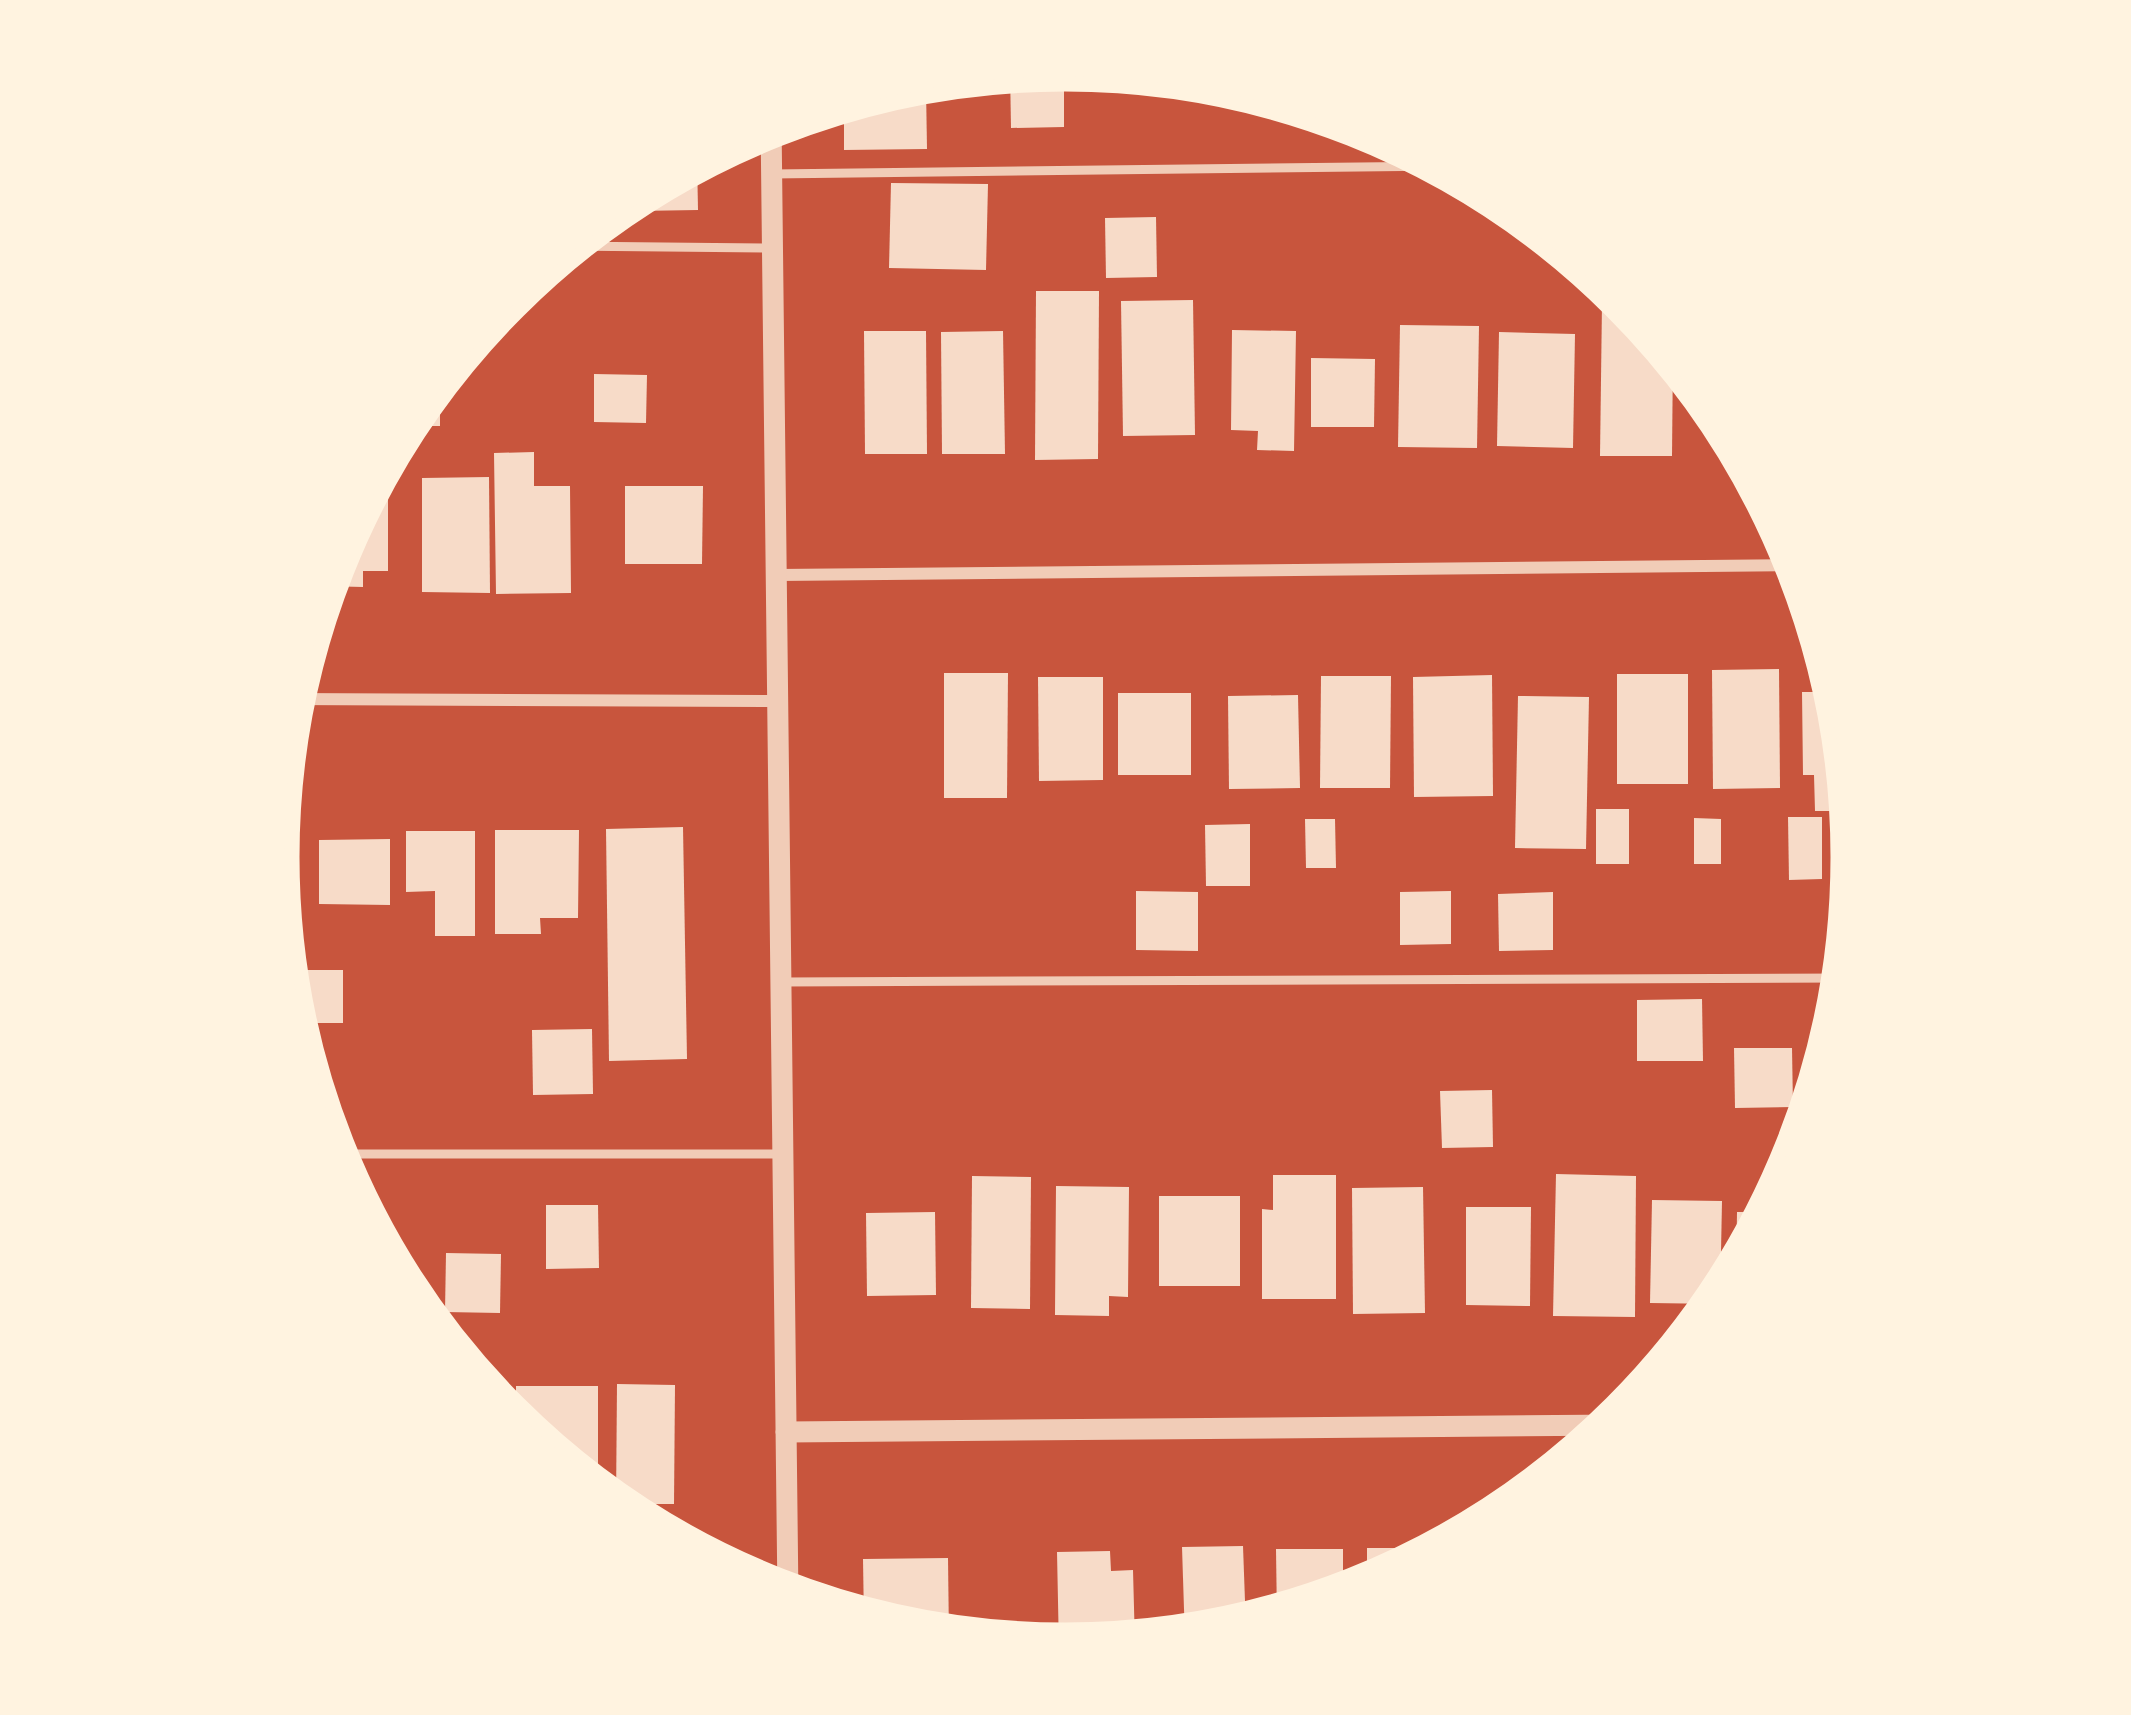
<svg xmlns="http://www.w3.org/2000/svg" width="2131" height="1715" font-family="'Archivo Narrow',sans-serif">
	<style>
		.building { fill: #f7dbc8 }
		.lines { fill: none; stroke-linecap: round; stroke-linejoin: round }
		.service { stroke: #f1ccb7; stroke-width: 9 }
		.minor { stroke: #f1ccb7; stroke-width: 12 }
		.tertiary { stroke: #f1ccb7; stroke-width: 21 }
		.rim { fill: none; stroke: #fff3e0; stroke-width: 15 }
	</style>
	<rect width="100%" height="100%" fill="#c8553d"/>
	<g class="building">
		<polygon points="1064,68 1064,127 1011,128 1010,69"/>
		<polygon points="879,88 926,88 927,149 844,150 844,99"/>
		<polygon points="697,158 698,210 637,211 637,190"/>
		<polygon points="891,183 988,184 986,270 889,268"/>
		<polygon points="1156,217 1157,277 1106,278 1105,218"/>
		<polygon points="1036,291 1099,291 1098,459 1035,460"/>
		<polygon points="1193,300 1195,435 1123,436 1121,301"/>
		<polygon points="1602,303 1634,303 1673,351 1672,456 1600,456"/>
		<polygon points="1400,325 1479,326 1477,448 1398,447"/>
		<polygon points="1232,330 1296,331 1294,451 1257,450 1258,431 1231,430"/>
		<polygon points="864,331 926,331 927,454 865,454"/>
		<polygon points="1003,331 1005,454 942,454 941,332"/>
		<polygon points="1499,332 1575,334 1573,448 1497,446"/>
		<polygon points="1311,358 1375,359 1374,427 1311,427"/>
		<polygon points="440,374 440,426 400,426 405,416"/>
		<polygon points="594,374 647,375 646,423 594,422"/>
		<polygon points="1696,379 1724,413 1696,413"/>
		<polygon points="534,452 534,486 570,486 571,593 496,594 494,453"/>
		<polygon points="382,460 388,460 388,571 363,571 363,587 322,586 332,553"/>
		<polygon points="489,477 490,593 422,592 422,478"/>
		<polygon points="625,486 703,486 702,564 625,564"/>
		<polygon points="1779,669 1780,788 1713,789 1712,670"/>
		<polygon points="944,673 1008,673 1007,798 944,798"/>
		<polygon points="1823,673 1836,673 1845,703 1855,811 1815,811 1814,775 1803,775 1802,692 1823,692"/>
		<rect x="1617" y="674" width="71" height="110"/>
		<polygon points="1492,675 1493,796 1414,797 1413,677"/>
		<polygon points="1321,676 1391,676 1390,788 1320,788"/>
		<polygon points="1038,677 1103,677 1103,780 1039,781"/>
		<rect x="1118" y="693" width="73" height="82"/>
		<polygon points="1298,695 1300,788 1229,789 1228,696"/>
		<polygon points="1518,696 1589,697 1586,849 1515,848"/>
		<rect x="1596" y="809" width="33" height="55"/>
		<polygon points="275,816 295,816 295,916 277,916 271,857"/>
		<polygon points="1788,817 1822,817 1822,879 1789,880"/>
		<polygon points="1694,818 1721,819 1721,864 1694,864"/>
		<polygon points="1305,819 1335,819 1336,868 1306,868"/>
		<polygon points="1250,824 1250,886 1206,886 1205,825"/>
		<polygon points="683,827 687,1059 609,1061 606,829"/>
		<polygon points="495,830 579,830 578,918 540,918 541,934 495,934"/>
		<polygon points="406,831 475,831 475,936 435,936 435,891 406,892"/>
		<polygon points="390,839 390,905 319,904 319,840"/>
		<polygon points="1136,891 1198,892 1198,951 1136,950"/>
		<polygon points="1451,891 1451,944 1400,945 1400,892"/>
		<polygon points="1553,892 1553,950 1499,951 1498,894"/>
		<rect x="307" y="970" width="36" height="53"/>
		<polygon points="1702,999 1703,1061 1637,1061 1637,1000"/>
		<polygon points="592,1029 593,1094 533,1095 532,1030"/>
		<polygon points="1815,1040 1836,1040 1816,1107 1815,1107"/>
		<polygon points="1734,1048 1792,1048 1793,1107 1735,1108"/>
		<polygon points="1492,1090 1493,1147 1442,1148 1440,1091"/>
		<polygon points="1556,1174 1636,1176 1635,1317 1553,1316"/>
		<polygon points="1273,1175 1336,1175 1336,1299 1262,1299 1262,1209 1273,1210"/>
		<polygon points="972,1176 1031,1177 1030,1309 971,1308"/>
		<polygon points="1056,1186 1129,1187 1128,1297 1109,1296 1109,1316 1055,1315"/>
		<polygon points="1423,1187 1425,1313 1353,1314 1352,1188"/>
		<rect x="1159" y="1196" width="81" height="90"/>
		<polygon points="1652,1200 1722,1201 1720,1304 1650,1303"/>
		<polygon points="546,1205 598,1205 599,1268 546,1269"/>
		<polygon points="1466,1207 1531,1207 1530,1306 1466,1305"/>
		<polygon points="935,1212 936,1295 867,1296 866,1213"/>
		<polygon points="1737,1212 1772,1212 1736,1280"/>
		<polygon points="446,1253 501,1254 500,1313 445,1312"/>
		<polygon points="617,1384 675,1385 674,1504 616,1504"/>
		<polygon points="516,1386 598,1386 598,1497 516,1429"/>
		<polygon points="1243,1546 1246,1629 1185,1640 1182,1547"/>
		<polygon points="1367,1548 1443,1548 1443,1552 1367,1592"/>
		<polygon points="1276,1549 1343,1549 1343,1600 1277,1620"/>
		<polygon points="1110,1551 1111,1571 1133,1570 1135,1645 1059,1651 1057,1552"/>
		<polygon points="948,1558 949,1640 910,1637 864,1623 863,1559"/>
	</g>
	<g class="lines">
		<g class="service">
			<polyline points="772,174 1448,166"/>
			<polyline points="564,246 773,248"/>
			<polyline points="783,982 1848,978"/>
			<polyline points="329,1154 784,1154"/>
		</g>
		<g class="minor">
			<polyline points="778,575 1803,565"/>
			<polyline points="287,699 779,701"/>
		</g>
		<g class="tertiary">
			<polyline points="771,120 788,1600"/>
			<polyline points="786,1432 1620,1425"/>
		</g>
	</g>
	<path d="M0 0H2131V1715H0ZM292 857a773 773 0 1 1 1546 0a773 773 0 1 1-1546 0Z" fill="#fff3e0" fill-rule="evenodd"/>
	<path class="rim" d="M292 857a773 773 0 1 1 1546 0a773 773 0 1 1-1546 0Z"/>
</svg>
